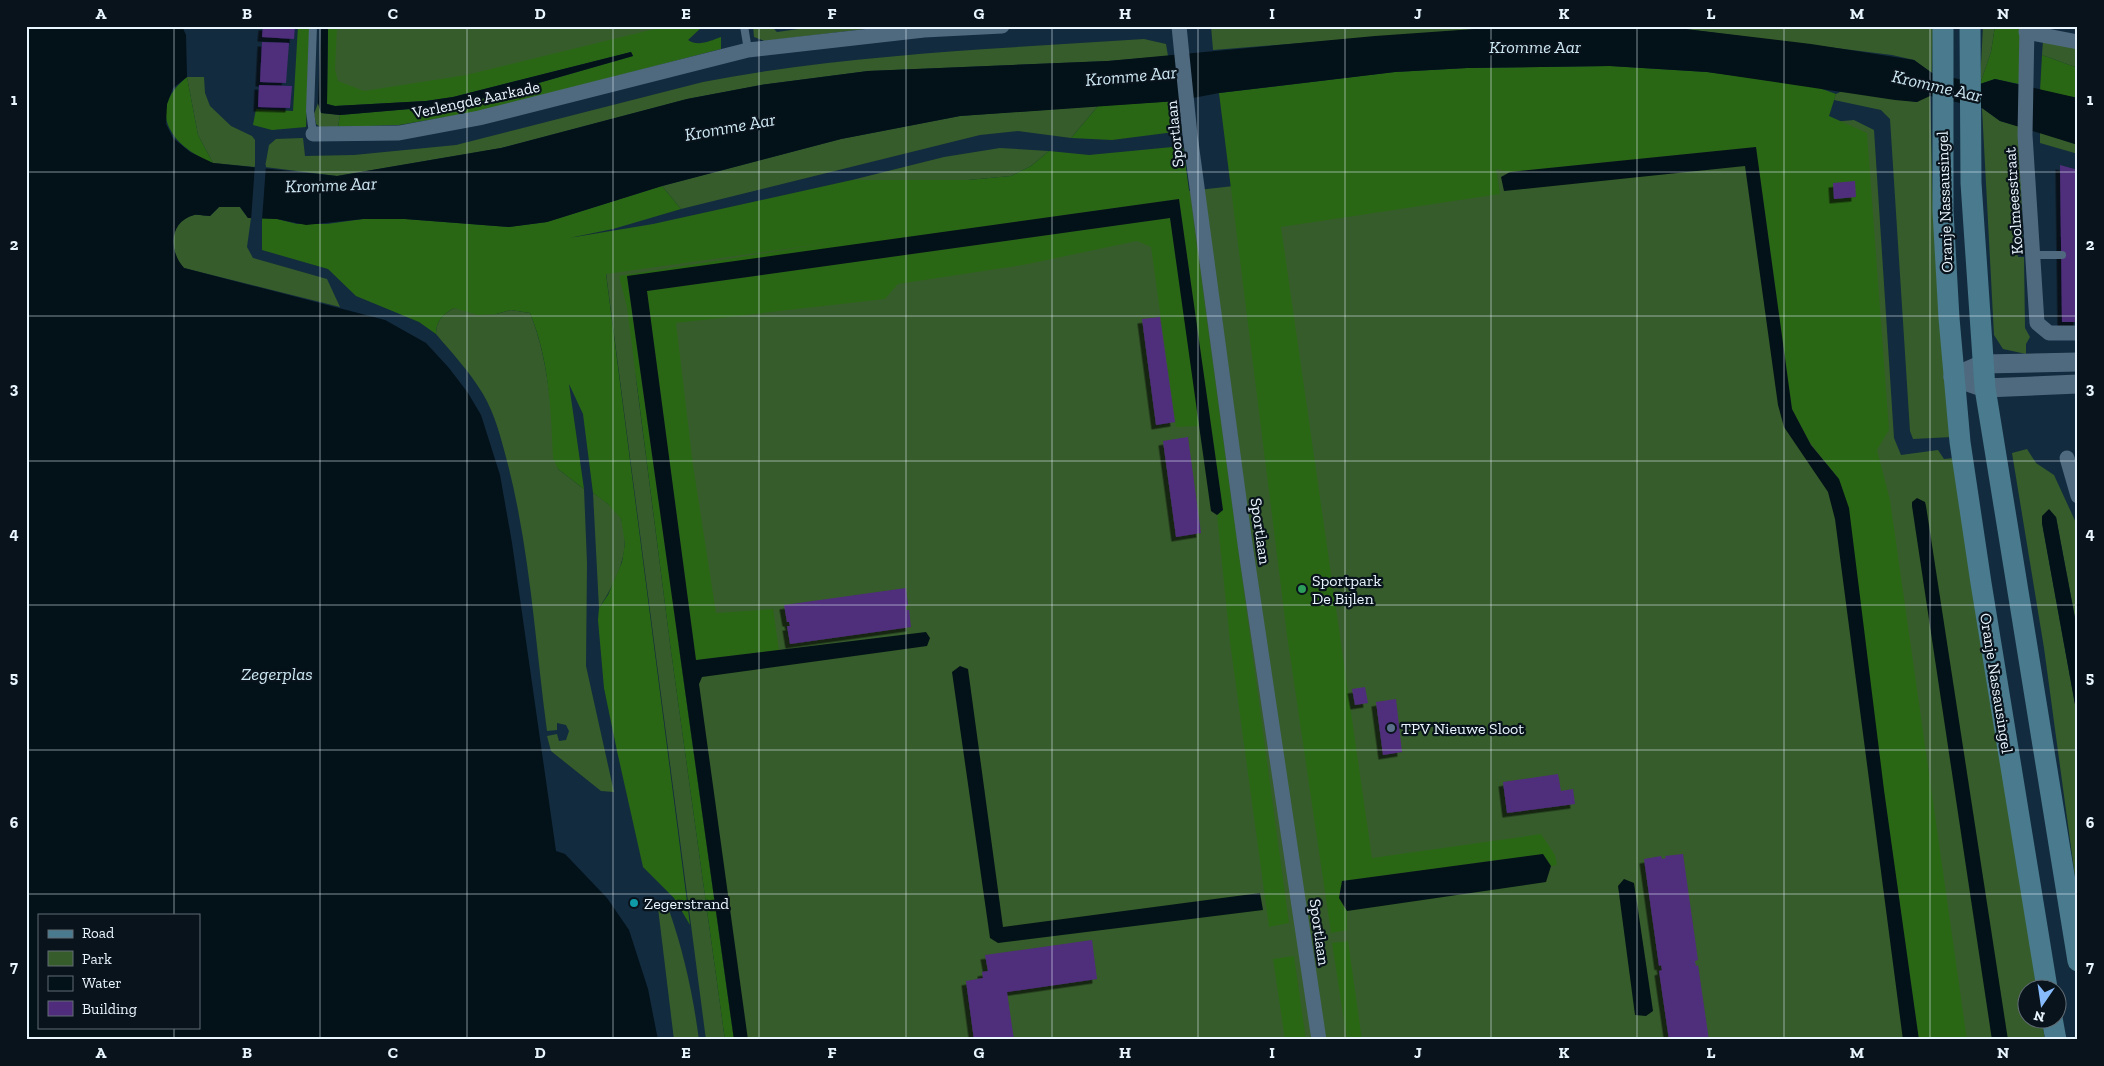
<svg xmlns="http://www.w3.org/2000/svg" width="2104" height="1066" font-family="'Zilla Slab',serif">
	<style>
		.green { fill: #365c2b }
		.forest { fill: #2a6715 }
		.water { fill: #031118; fill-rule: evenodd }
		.pier { fill: #132b3e }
		.building { fill: #502d7c; filter: url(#shadow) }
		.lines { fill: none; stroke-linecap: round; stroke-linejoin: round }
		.service { stroke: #4f697f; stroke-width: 8 }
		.minor { stroke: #4f697f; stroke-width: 15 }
		.tertiary { stroke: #4f697f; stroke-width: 19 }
		.secondary { stroke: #497a8d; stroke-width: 21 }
		.grid { fill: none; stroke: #e9f5ff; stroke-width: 1; stroke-opacity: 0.55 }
		.leisure-dot { fill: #2e9e5b; stroke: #09131b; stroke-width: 2 }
		.service-dot { fill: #5c6f8a; stroke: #09131b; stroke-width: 2 }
		.culture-dot { fill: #0f9aa8; stroke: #09131b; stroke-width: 2 }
		.labels { text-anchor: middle; stroke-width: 4.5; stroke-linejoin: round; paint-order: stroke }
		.street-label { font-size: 16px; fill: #e9f5ff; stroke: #09131b }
		.poi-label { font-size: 16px; fill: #e9f5ff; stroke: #09131b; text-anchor: start }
		.water-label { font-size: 18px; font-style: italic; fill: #cde7f3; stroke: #09131b }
		.neatline { fill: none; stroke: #e9f5ff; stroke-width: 2 }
		.grid-label { font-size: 16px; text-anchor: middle; font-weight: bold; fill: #e9f5ff }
	</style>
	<defs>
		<filter id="shadow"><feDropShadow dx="-4.5" dy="4.5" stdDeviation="0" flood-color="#0009"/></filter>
	</defs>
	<rect width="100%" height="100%" fill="#132b3e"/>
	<g class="green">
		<polygon points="335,26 693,26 457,80 362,94 343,87 332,74"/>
		<polygon points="753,26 771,26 777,32 820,26 891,26 765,41 754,37"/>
		<polygon points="1211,26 1517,26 1213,50"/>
		<polygon points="1621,26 1933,26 1932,73 1914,60 1892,55 1677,28"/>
		<polygon points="1983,26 1995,26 1991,52 1980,84"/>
		<path d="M1144,39L1166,44L1168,56L1108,61L868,71L761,85L687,99L501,148L337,176L265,167L269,145L276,139L303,138L305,156L354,155L456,145L703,82C848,54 997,49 1144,39Z"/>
		<polygon points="2043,40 2078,48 2078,68 2042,55"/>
		<polygon points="187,77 204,77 205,93 210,106 231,126 252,136 255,140 255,167 213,163 198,135"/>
		<polygon points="1842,91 1917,102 1930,92 1933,206 1952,437 1913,439 1910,431 1890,119 1881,110 1834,100 1836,94"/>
		<polygon points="318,103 321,113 340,115 338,127 320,127 316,124 314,114"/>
		<polygon points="1098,106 1071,138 1018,131 980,135 681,209 662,186 841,139 960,116"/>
		<polygon points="1982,108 2000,121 2019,126 2023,240 2016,241 2018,257 2024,257 2025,328 2030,337 2026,344 2026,354 2003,349 1994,335"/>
		<polygon points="1854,120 1874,130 1894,438 1901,455 1938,450 1944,459 1954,458 2037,988 2026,988 2026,1018 2042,1019 2045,1040 734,1040 681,662 635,371 671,651 725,1040 706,1040 606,273 620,271 618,255 1706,133"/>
		<polygon points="2040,132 2078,145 2078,154 2040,143"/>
		<polygon points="1000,148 1049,151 1031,166 1011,176 968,180 852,180 944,157"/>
		<path d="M219,207H240L248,218H251L247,247L253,258L327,279L340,307L184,268C169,252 168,222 194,215C198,214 206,216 210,216Z"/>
		<path d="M454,308L496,314L511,310L530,313C550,362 551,417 558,469L584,489L587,563L586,666L614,792L601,791L551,751L547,736L557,734L559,741L566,740L569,731L566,725L557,723V730L547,731C535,641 530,549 507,461C501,438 495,414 483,394C470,372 452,353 436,334C436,321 442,315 454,308Z"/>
		<polygon points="2027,449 2036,463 2054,475 2077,525 2078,634 2056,517 2042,523 2078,721 2078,899 2044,648 2012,453"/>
		<path d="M593,493C603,500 616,508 621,519C633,548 615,584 599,608Z"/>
		<path d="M658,908L669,910C684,953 693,995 699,1040H674Z"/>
	</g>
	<g class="forest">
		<polygon points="298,26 310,26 306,127 272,130 253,125 256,109 293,111"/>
		<path d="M328,26H337L335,70L338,81L364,91L466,75L667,26H703L688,40C698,47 710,41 721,37V49L482,111L399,125L338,127L340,115L456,105L493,96L633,56L631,52L453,97L426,101L335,106L327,104Z"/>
		<polygon points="1995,26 2021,26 2019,84 1995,79 1980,84 1991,52"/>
		<polygon points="2042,55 2078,68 2078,98 2040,91"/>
		<polygon points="1610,66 1707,72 1814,86 1836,94 1829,116 1867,133 1889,430 1877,450 1890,500 1967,1040 1919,1040 1839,479 1809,441 1792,409 1756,147 1510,172 1496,169 1500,194 1281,227 1372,858 1541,834 1555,855 1557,865 1551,866 1543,854 1342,881 1339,898 1347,911 1347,930 1331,933 1287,635 1219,93 1395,72 1467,68"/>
		<path d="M187,77L198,135L213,163C172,147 145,111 187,77Z"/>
		<polygon points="1177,101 1182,131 1112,140 1071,138 1098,106"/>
		<path d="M1183,146L1289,923L1269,927L1230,642L1217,515L1223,510L1179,199L627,277L734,1040H725L671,651L627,307L619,276L829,243L606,274L690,925L674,898L643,867L617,751L604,688L598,620L599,608L608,595L622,562L625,543L621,519L608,504L593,493L583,414L569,384L584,489L558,469L553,458C551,409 549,359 530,313L511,310L496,314L478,315L454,308C442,315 436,321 436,334L419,322L356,296L328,269L262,250V218L277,219L297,224H327L363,219H405L509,227L547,222L662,186L681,209L613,229L569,238L653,224L852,180H968L1011,176L1031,166L1049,151L1089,155Z"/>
		<polygon points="1170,218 1200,426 1176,427 1151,247 1137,241 1023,265 898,284 885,299 676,323 693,465 716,613 773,609 779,650 696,660 647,291"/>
		<polygon points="1348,941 1362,1040 1347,1040 1332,943"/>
		<polygon points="1294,956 1306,1040 1285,1040 1273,959"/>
	</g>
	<g class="water">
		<path d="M26,26H182L186,35L187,77L173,88L167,104L166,124L173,138L190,152L213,163L337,176L501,148L687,99L761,85L868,71L1108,61L1375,36L1517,26L1677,28L1811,44L1914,60L1932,73L1980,84L1995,79L2078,98V145L2000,121L1982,108L1930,96L1917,102L1895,100L1707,72L1610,66L1467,68L1395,72L1219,93L1177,101L960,116L841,139L662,186L547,222L509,227L405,219H363L306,225L277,219L248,218L240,207H219L210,216C206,216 198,214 194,215C168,222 169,252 184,268L385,320L426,343L449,368L468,393L481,415L500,475L512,543L556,851L565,854L607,898L629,930L648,989L658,1040H26ZM39,915H199V1027H39Z"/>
		<polygon points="321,26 328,26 327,104 335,106 426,101 453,97 631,52 633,56 493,96 456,105 340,115 321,113 318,103"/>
		<polygon points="1756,147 1792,409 1811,445 1839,479 1849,508 1884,790 1919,1040 1903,1040 1835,519 1828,492 1784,427 1778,405 1745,166 1504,191 1501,177 1510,172"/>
		<polygon points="1179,199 1223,510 1217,515 1211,511 1170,218 647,291 696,660 926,632 930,638 927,646 702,677 699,684 748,1040 734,1040 627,276"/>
		<polygon points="1917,498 1925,502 1926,506 2008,1040 1992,1040 1912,506 1912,502"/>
		<polygon points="2049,509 2056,517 2078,634 2078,721 2042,523 2042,516"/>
		<polygon points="960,666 968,669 1003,927 1260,893 1263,910 998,943 990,938 952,672"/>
		<polygon points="1543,854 1551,866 1546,882 1347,911 1339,898 1342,881"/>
		<polygon points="1624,879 1634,883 1653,1011 1646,1016 1635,1015 1618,886"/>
	</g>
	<polygon class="pier" points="255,164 266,165 262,221 251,220"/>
	<g class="building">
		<polygon points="263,26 295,26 294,39 262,37"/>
		<polygon points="262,42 289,43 286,83 260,82"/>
		<polygon points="259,85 292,86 290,108 258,107"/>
		<polygon points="2060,165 2078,170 2078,322 2062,322"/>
		<polygon points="1855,181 1856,197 1834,199 1833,183"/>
		<polygon points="1160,317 1175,422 1156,425 1142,319"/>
		<polygon points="1188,437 1201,533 1176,537 1163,441"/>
		<polygon points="906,588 908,605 906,606 906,610 909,610 911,627 790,644 787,626 790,626 789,622 787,622 784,605"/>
		<polygon points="1365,687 1368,703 1355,705 1352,689"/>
		<polygon points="1396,699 1402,752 1383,755 1376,702"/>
		<polygon points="1558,774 1561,791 1573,789 1575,804 1507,813 1503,782"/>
		<polygon points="1683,854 1698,960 1695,961 1696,966 1698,965 1709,1040 1669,1040 1659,971 1662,970 1661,965 1659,966 1644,859 1661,856 1662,859 1666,858 1665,856"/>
		<polygon points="1092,940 1097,979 1007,992 1014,1040 974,1040 966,981 983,978 982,972 988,971 985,955"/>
	</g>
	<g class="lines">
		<g class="service">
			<polyline points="744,26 748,50"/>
			<polyline points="313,134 310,111 313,26"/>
			<polyline points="2034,255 2062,255"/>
		</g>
		<g class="minor">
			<polyline points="1179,26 1190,135 1246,551 1319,1040"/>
			<polyline points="2027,26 2025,135 2037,323 2049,333 2078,333"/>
			<polyline points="2026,32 2078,42"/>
			<polyline points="313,134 399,133 479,118 748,50 924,30 1002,26"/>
			<polyline points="2067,458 2078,496"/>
		</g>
		<g class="tertiary">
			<polyline points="1953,377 1983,364 2078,362"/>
			<polyline points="1953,377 1985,388 2078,384"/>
		</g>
		<g class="secondary">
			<polyline points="1943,26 1943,211 1949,318 1960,442 1981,583 2047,988"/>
			<polyline points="1970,26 1971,183 1985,388 2078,961"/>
			<polyline points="2052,1018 2056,1040"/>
		</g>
	</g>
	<path class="grid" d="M174,26V915M320,26V1040M467,26V1040M613,26V1040M759,26V1040M906,26V1040M1052,26V1040M1198,26V1040M1345,26V1040M1491,26V1040M1637,26V1040M1784,26V1040M1930,26V1040M26,172H2078M26,316H2078M26,461H2078M26,605H2078M26,750H2078M26,894H2078M174,1027V1040"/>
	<circle class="leisure-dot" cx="1302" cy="589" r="5"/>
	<circle class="service-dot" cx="1391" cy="728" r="5"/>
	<circle class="culture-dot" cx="634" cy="903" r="5"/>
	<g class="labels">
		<g class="street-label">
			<text transform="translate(476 99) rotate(-12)" y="6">Verlengde Aarkade</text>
			<text transform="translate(1174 134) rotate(-96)" y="6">Sportlaan</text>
			<text transform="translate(2013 201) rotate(-94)" y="6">Koolmeesstraat</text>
			<text transform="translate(1944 202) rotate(-92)" y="6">Oranje Nassausingel</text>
			<text transform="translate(1261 531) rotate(82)" y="6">Sportlaan</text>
			<text transform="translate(1997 683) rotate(81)" y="6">Oranje Nassausingel</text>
			<text transform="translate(1320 932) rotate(82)" y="6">Sportlaan</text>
		</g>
		<g class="poi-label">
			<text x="1312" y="586">Sportpark<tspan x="1312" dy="18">De Bijlen</tspan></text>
			<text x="1401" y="734">TPV Nieuwe Sloot</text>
			<text x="644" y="909">Zegerstrand</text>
		</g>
		<g class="water-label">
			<text x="1535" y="53">Kromme Aar</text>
			<text transform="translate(1131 76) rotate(-5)" y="6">Kromme Aar</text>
			<text transform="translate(1937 86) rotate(13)" y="6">Kromme Aar</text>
			<text transform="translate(730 127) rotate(-10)" y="6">Kromme Aar</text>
			<text transform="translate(331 185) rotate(-2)" y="6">Kromme Aar</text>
			<text x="277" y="680">Zegerplas</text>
		</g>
	</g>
	<rect width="2104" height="1066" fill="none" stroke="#09131b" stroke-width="55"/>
	<rect x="38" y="914" width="162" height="115" fill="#09131b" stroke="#636d76"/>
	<rect x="48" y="930" width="25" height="8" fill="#497a8d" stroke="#636d76"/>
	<text x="82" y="938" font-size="15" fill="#e9f5ff">Road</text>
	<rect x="48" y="951" width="25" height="15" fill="#365c2b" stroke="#636d76"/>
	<text x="82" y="964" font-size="15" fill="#e9f5ff">Park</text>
	<rect x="48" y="976" width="25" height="15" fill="#031118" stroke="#636d76"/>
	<text x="82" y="988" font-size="15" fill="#e9f5ff">Water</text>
	<rect x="48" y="1001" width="25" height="15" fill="#502d7c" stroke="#636d76"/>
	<text x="82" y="1014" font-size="15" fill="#e9f5ff">Building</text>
	<g transform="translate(2042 1004) rotate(193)"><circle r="24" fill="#09131b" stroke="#636d76"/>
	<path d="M0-4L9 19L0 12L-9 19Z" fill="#87bbfb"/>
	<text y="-8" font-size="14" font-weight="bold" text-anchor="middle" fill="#e9f5ff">N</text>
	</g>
	<rect x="28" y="28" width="2048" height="1010" class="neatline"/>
	<g class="grid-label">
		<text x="101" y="19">A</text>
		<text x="247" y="19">B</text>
		<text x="393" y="19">C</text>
		<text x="540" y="19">D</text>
		<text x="686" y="19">E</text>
		<text x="832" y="19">F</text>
		<text x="979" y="19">G</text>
		<text x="1125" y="19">H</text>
		<text x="1272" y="19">I</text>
		<text x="1418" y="19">J</text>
		<text x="1564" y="19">K</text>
		<text x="1711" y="19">L</text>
		<text x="1857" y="19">M</text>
		<text x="2003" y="19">N</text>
		<text x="14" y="105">1</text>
		<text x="2090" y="105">1</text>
		<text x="14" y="250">2</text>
		<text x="2090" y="250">2</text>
		<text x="14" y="394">3</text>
		<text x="2090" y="394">3</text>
		<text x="14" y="539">4</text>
		<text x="2090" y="539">4</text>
		<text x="14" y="683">5</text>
		<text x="2090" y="683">5</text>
		<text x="14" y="828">6</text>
		<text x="2090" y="828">6</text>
		<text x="14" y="972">7</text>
		<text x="2090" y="972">7</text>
		<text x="101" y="1058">A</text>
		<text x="247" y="1058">B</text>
		<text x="393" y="1058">C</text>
		<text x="540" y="1058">D</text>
		<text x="686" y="1058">E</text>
		<text x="832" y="1058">F</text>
		<text x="979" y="1058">G</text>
		<text x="1125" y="1058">H</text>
		<text x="1272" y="1058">I</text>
		<text x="1418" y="1058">J</text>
		<text x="1564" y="1058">K</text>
		<text x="1711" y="1058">L</text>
		<text x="1857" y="1058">M</text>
		<text x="2003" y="1058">N</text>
	</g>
</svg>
